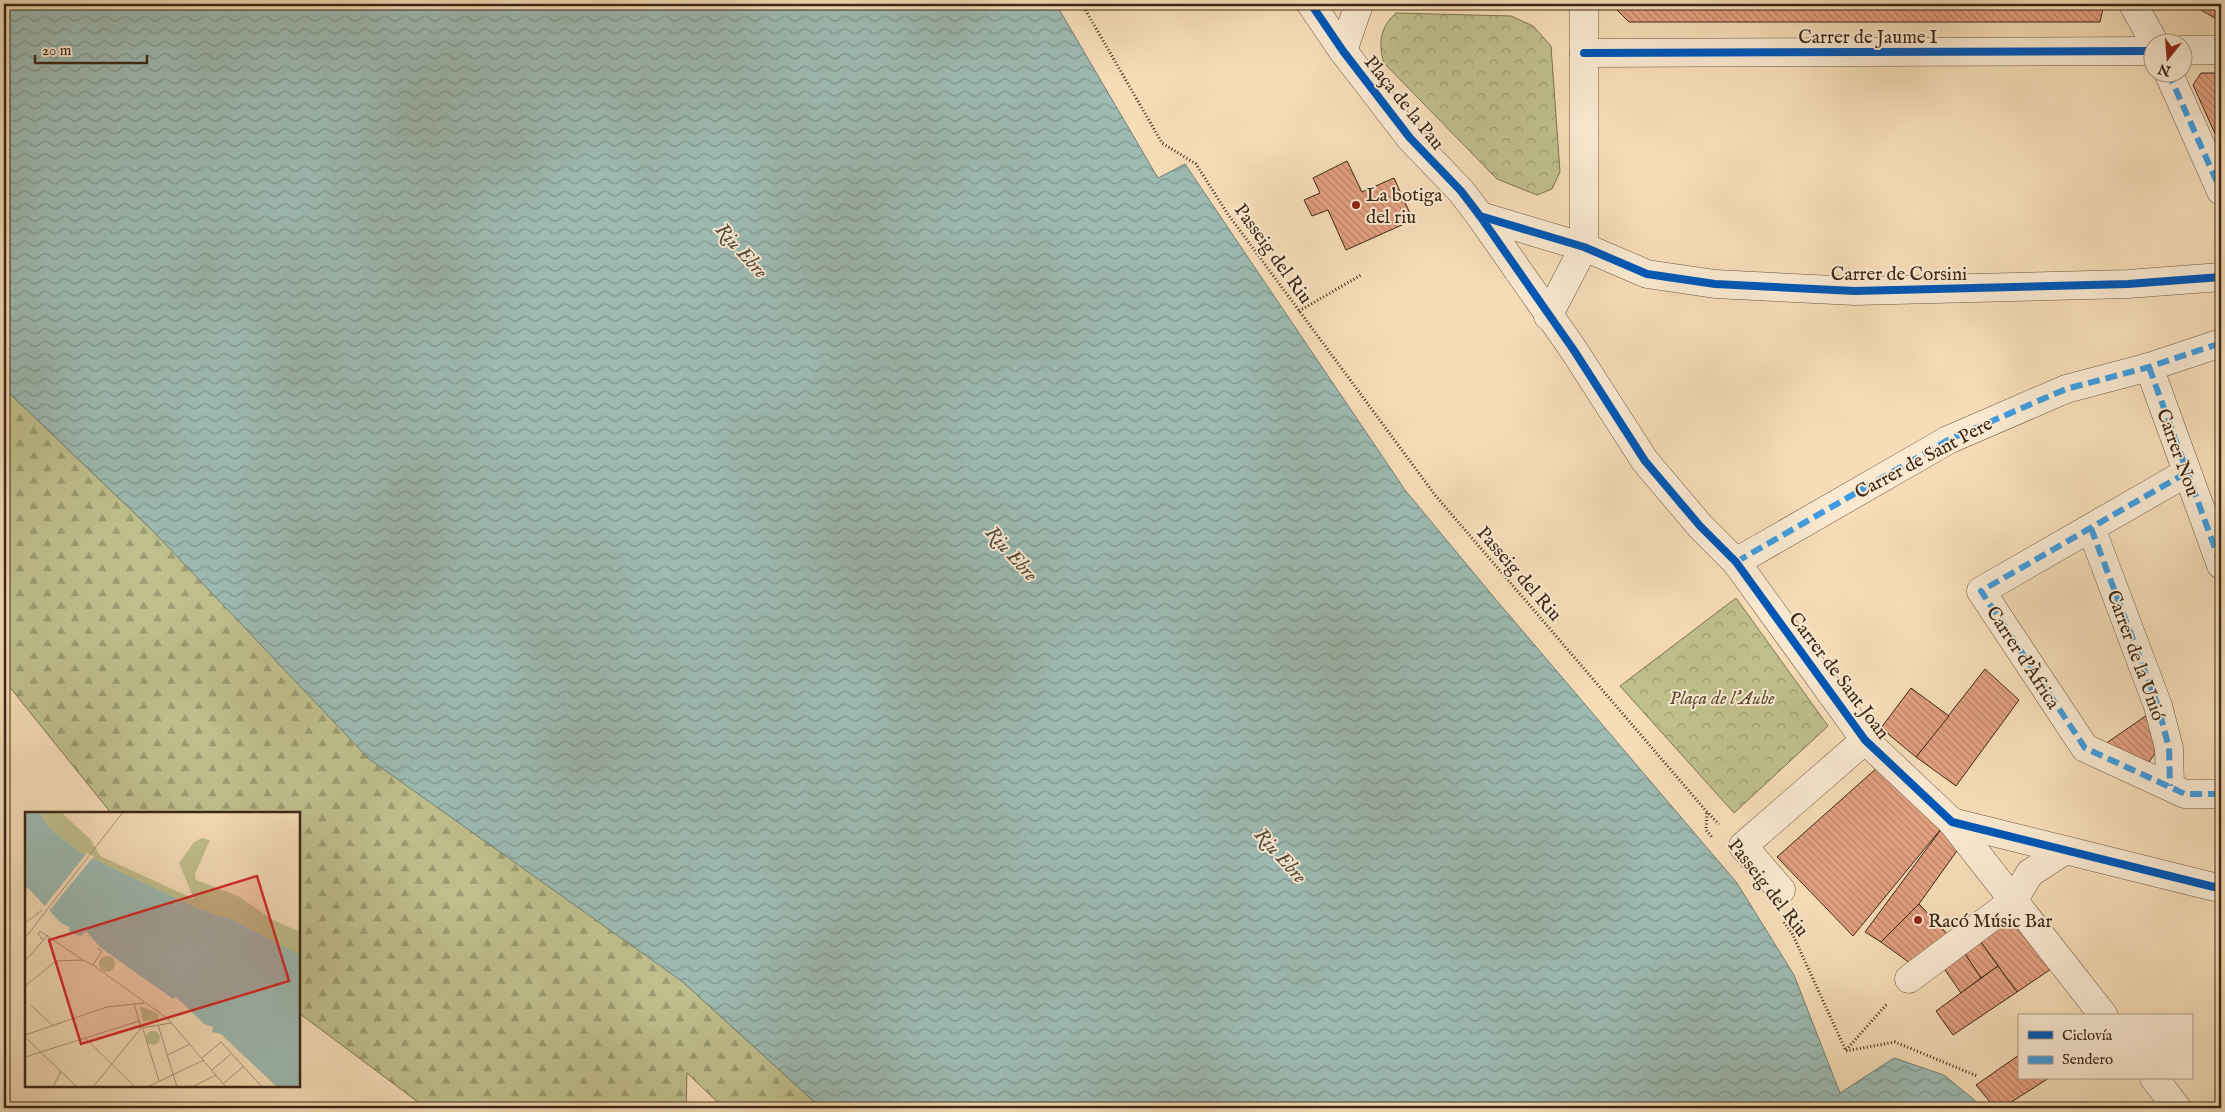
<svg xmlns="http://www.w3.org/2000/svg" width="2225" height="1112" font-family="'IM FELL English',serif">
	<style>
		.forest { fill: url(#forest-firs); stroke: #7e7452 }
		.park { fill: url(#park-crowns); stroke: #7e7452 }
		.water { fill: url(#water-waves); stroke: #768074 }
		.building { fill: url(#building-back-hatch); stroke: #3c2716 }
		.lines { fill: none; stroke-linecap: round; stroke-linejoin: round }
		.street-casing { stroke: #6a543e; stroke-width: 29 }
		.path { stroke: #3c2716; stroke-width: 3; stroke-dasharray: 1 2.5; stroke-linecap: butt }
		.street { stroke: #f9e9d1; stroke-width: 28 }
		.quiet { stroke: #3f9cdf; stroke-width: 6; stroke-dasharray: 12 6; stroke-linecap: butt }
		.cycleway-casing { stroke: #f9e9d1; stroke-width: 11 }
		.cycleway { stroke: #0057b8; stroke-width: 8 }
		.poi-dot { fill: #8f2418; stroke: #f9e9d1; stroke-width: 2 }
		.labels { text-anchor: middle; stroke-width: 4; stroke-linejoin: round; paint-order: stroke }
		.street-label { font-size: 19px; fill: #3c2716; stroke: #f9e9d1 }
		.poi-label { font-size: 19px; fill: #3c2716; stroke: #f9e9d1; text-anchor: start }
		.park-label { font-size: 19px; font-style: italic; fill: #5d4d34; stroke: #f9e9d1 }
		.water-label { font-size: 20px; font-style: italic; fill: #544c3d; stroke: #f9e9d1 }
		.inset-road { fill: none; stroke: #ac9477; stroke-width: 1 }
		.view { fill: #d62828; fill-opacity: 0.15; stroke: #d62828; stroke-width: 2.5 }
		.inset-edge { fill: none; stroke: #3c2716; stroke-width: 2.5 }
	</style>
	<defs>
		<pattern id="forest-firs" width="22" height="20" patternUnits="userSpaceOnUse" patternTransform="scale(1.25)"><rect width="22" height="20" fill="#c0c08d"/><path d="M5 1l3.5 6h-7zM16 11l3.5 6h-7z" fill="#9d9c72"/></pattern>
		<pattern id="park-crowns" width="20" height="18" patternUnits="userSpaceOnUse" patternTransform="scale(1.25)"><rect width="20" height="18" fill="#c0c08d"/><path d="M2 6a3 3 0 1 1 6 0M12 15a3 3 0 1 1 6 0" fill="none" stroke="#9d9c72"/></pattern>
		<pattern id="water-waves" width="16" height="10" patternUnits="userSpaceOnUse" patternTransform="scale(1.25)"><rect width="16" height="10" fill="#9dbbb3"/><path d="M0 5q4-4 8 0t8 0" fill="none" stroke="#819891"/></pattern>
		<pattern id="building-back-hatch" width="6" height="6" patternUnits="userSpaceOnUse" patternTransform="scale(1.25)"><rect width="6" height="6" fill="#e4a181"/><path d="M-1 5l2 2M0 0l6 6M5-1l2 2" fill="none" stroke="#ba8369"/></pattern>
	</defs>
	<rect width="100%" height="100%" fill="#f6ddb8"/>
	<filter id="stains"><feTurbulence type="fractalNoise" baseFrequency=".004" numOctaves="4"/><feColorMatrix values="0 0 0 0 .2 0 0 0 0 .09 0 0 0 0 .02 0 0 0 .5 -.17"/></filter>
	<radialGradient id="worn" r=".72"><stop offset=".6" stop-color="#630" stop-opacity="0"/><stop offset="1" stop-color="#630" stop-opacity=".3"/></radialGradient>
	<polygon class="forest" points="4,388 152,530 683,982 821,1108 724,1108 687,1073 686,1108 426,1108 299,1013 299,813 111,813 4,680"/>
	<g class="park">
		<path d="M1396,13L1511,16L1533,26L1551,46L1560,172L1552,189L1537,195L1497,179L1384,63C1378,43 1380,27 1396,13Z"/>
		<polygon points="1736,598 1828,726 1734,813 1620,686"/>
	</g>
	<polygon class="water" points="4,4 1056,4 1158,178 1185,164 1405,490 1492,595 1737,883 1794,975 1840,1093 1894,1058 1944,1075 1984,1108 821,1108 683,982 369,759 152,530 4,388"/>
	<g class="building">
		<polygon points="1616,4 2104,4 2100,22 1629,22 1614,7"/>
		<polygon points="2191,4 2221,4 2221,20 2218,20"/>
		<polygon points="2201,73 2221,73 2221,147 2193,85"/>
		<polygon points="1347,161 1362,192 1394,178 1413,220 1346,250 1328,210 1312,216 1304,200 1320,193 1313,178"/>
		<polygon points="1985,669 2019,700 1956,786 1916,757"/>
		<polygon points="1911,688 1949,716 1916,757 1881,728"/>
		<polygon points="2150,713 2158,749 2149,762 2105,744"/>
		<polygon points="1879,766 1945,824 1853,936 1777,857"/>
		<polygon points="1945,824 1964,841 1919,904 1881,942 1865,932"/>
		<polygon points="1919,904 1950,937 1914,966 1881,942"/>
		<polygon points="2015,908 2054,967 2017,992 1978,938"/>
		<polygon points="1978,938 1998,966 1981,978 1963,951"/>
		<polygon points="1963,951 1981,978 1961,993 1943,967"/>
		<polygon points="1998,966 2017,992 1953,1035 1936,1011"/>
		<polygon points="2019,1055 2019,1078 2049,1078 2002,1108 1995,1108 1976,1085"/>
	</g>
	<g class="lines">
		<g class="street-casing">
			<g id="street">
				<polyline points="1311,4 1343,51 1410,138 1461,191 1480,216 1573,349 1645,461 1700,526 1736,562 1865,740 1952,822 2214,887 2221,886"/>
				<polyline points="2133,4 2154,42"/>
				<polyline points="2182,50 2221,50"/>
				<polyline points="1343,51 1359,4"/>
				<polyline points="1584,53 2152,51"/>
				<polyline points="2168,72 2221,191"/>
				<polyline points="1480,216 1584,247 1647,274 1715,284 1855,291 2128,284 2221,277"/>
				<polyline points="1548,316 1584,247 1584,4"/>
				<polyline points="2149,367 2221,565"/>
				<polyline points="2186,473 1981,591 2085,748 2185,794 2221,794"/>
				<polyline points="2091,528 2158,706 2169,748 2170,786"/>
				<polyline points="1736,562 1948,440 2066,389 2149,367 2221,343"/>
				<polyline points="1952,822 2104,1016"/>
				<polyline points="1781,890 1743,846 1865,740"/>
				<polyline points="1909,979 2013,901 2030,873 2064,851"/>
				<polyline points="2154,1078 2177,1108"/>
			</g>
		</g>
		<g class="path">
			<polyline points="1082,4 1162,143 1196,164 1227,213 1435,495 1707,812 1719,824"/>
			<polyline points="1299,311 1361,275"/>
			<polyline points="1707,813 1706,830 1712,837"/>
			<polyline points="1784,922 1792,933 1846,1051 1895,1042 1977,1076"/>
			<polyline points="1846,1050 1887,1004"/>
		</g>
		<use href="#street" class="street"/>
		<g class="quiet">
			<polyline points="2168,72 2221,191"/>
			<polyline points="2149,367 2221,565"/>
			<polyline points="2186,473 1981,591 2085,748 2185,794 2221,794"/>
			<polyline points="2091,528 2158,706 2169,748 2170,786"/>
			<polyline points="1736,562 1948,440 2066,389 2149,367 2221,343"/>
		</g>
		<g class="cycleway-casing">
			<g id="cycleway">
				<polyline points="1311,4 1343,51 1410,138 1461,191 1480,216 1573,349 1645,461 1700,526 1736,562 1865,740 1952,822 2214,887 2221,886"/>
				<polyline points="1584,53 2152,51"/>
				<polyline points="1480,216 1584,247 1647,274 1715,284 1855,291 2128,284 2221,277"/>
			</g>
		</g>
		<use href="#cycleway" class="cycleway"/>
	</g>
	<g class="poi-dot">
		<circle cx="1356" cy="205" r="5"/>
		<circle cx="1918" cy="920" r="5"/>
	</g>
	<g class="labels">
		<g class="street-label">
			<text x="1868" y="43">Carrer de Jaume I</text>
			<text transform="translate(1405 102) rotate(51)" y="7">Plaça de la Pau</text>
			<text transform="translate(1274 253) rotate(54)" y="7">Passeig del Riu</text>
			<text x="1899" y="280">Carrer de Corsini</text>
			<text transform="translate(2179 452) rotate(70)" y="7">Carrer Nou</text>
			<text transform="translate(1923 457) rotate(-28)" y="7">Carrer de Sant Pere</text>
			<text transform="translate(1520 573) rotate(49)" y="7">Passeig del Riu</text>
			<text transform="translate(2137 655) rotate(70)" y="7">Carrer de la Unió</text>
			<text transform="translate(2024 657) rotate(57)" y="7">Carrer d'Àfrica</text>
			<text transform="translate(1840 675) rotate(53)" y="7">Carrer de Sant Joan</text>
			<text transform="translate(1769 887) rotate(52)" y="7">Passeig del Riu</text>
		</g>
		<g class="poi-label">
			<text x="1366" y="201">La botiga<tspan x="1366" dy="22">del riu</tspan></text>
			<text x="1928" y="927">Racó Músic Bar</text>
		</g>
		<g class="park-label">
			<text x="1722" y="704">Plaça de l'Aube</text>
		</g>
		<g class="water-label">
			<text transform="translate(742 250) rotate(48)" y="7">Riu Ebre</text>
			<text transform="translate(1012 553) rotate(48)" y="7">Riu Ebre</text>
			<text transform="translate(1281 855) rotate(48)" y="7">Riu Ebre</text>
		</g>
	</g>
	<g transform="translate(25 812)">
		<rect width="275" height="275" fill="#f6ddb8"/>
		<path d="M14,0H36L66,28L75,44L169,87L154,51L169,30L177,26L185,28L170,62L171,68L213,84L248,108L275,120V143L208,108L172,96L56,41L25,17Z" fill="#c0c08d"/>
		<path d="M74 152a8 8 0 1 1 16 0a8 8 0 1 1-16 0ZM115,194L133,202V208L118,209ZM121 226a7 7 0 1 1 14 0a7 7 0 1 1-14 0Z" fill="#c0c08d"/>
		<path d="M0,0H14L25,17L56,41L172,96L208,108L275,143V275H252L196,222L187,220L188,215L179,212L151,185L148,187L76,136L61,119L56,124L45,121L44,115L36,111L3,76L0,78Z" fill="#9dbbb3"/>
		<path d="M62,41L69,44L24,99L19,95Z" fill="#f6ddb8"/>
		<path class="inset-road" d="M0,111L17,98M0,126L98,0M18,128L13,122L15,119L58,148M0,149L23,123M68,153L77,139L72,136M0,174L31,149L58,148L68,153L143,207L201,275M109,191L116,216L146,211M6,193L28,214M133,213L152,275M118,217L134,269M0,223L82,195L119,191M0,225L52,275M60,226L110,275M143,243L165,232M0,245L114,209M177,246L196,230L237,275M187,258L207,241M199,271L219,254M28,275L36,259M68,275L116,216M122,275L179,248M167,275L191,263"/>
		<path class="view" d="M232,64L264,169L56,232L24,128Z"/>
		<rect width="275" height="275" class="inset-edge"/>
	</g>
	<rect width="2225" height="1112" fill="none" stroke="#f6ddb8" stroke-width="20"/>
	<rect x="5" y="5" width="2215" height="1102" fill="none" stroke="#3c2716" stroke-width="2.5"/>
	<rect x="10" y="10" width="2205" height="1092" fill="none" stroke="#3c2716"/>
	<rect x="2018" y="1014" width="175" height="65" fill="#f9e9d1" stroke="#ad9b86"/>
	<rect x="2028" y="1031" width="25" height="8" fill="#0057b8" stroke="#ad9b86"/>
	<text x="2062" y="1040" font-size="15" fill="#3c2716">Ciclovía</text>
	<rect x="2028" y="1056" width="25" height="8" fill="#3f9cdf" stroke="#ad9b86"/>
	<text x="2062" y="1064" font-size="15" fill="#3c2716">Sendero</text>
	<g transform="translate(2168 58) rotate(197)"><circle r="24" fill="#f9e9d1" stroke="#ad9b86"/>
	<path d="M0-4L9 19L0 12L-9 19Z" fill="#8f2418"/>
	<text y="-8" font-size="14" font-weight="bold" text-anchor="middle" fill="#3c2716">N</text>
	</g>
	<path d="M35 55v8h112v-8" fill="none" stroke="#3c2716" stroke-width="2.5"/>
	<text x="42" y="55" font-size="15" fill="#3c2716" stroke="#f9e9d1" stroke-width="4" paint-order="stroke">20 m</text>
	<rect width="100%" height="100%" filter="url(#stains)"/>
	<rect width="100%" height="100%" fill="url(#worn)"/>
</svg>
